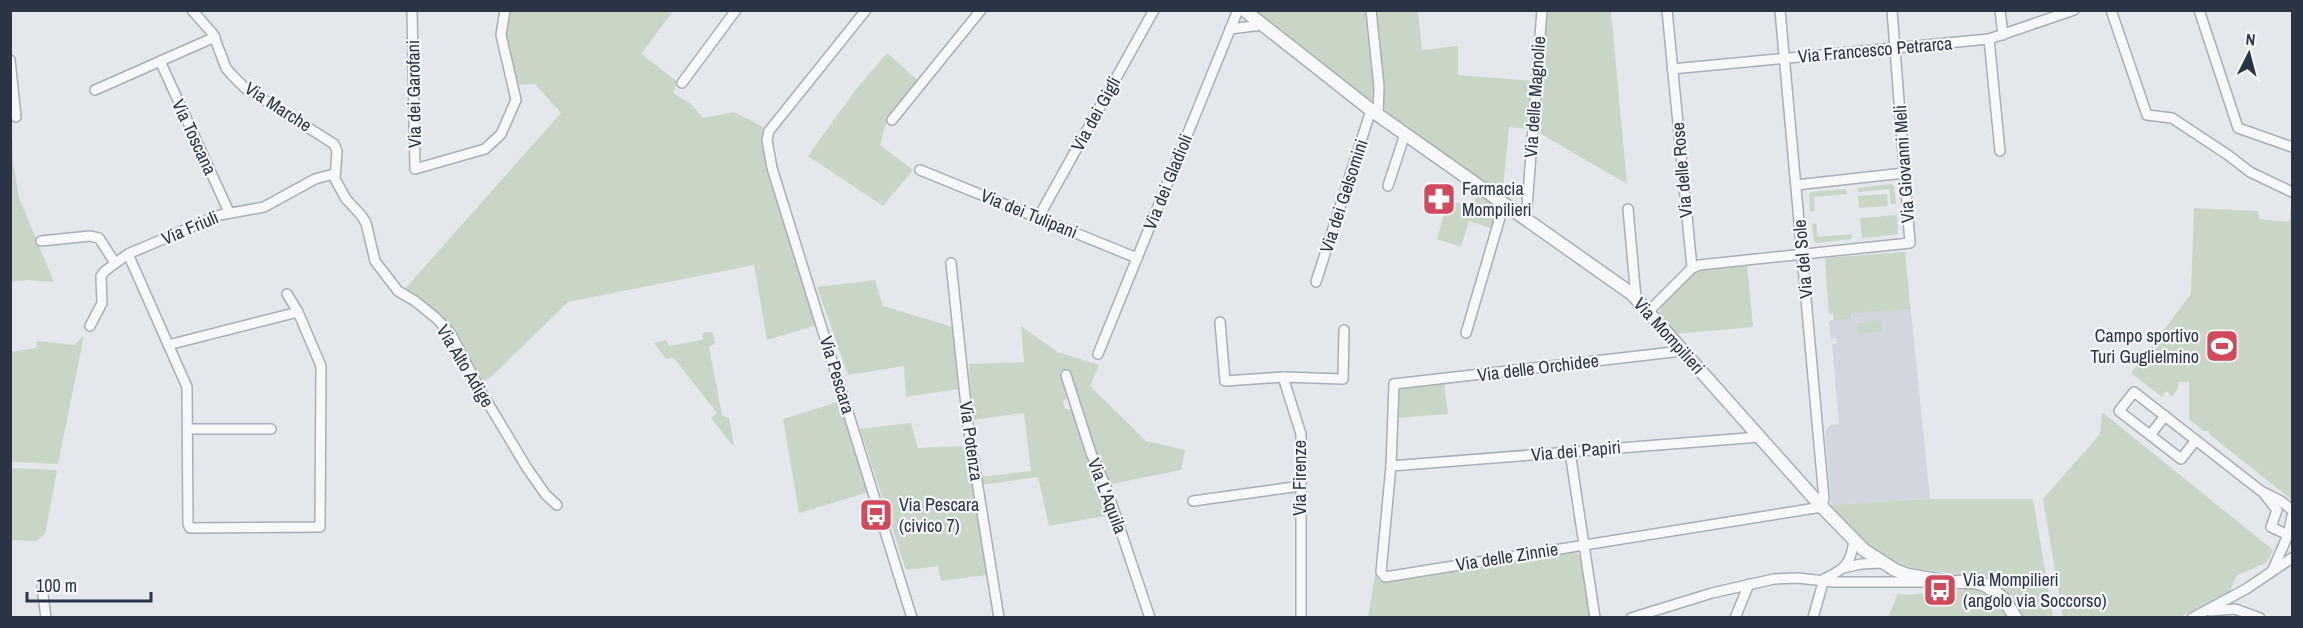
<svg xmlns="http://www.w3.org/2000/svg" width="2303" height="628" font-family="'Archivo Narrow',sans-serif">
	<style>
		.built { fill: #d2d6de }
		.green { fill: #c9d6c5 }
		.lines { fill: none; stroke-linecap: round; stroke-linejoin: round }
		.minor-casing { stroke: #a9aeb7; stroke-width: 12 }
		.tertiary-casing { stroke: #a9aeb7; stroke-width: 15 }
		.minor { stroke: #f7f8fa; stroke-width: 9 }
		.tertiary { stroke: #f7f8fa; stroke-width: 12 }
		.labels { text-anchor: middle; stroke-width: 4.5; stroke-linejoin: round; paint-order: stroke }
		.street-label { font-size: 18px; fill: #2b3445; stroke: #f4f6f9 }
		.poi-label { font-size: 18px; fill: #2b3445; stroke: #f4f6f9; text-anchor: start }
	</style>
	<rect width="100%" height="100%" fill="#e4e7ec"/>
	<polygon class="built" points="1905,252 1930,499 1831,505 1825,431 1831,425 1839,424 1832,344 1837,343 1836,338 1831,339 1829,321 1834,320 1833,314 1829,314 1825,258"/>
	<g class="green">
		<polygon points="510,11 673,11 641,54 678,82 673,93 691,104 703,118 734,112 763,127 769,174 817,325 767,340 754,265 568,302 490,378 478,383 449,325 418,299 403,291 561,113 535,84 519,85 505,41"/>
		<polygon points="1251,11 1367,11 1376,90 1371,103"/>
		<polygon points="1374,11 1418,11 1422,50 1458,46 1458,75 1533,81 1530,129 1509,127 1502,197 1388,117 1384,107"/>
		<polygon points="1545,11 1611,11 1627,184 1536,131"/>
		<polygon points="887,53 917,80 886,123 880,145 913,170 883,206 808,156 854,92"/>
		<polygon points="12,122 13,161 19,198 54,282 26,280 11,282"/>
		<polygon points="1892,184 1894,186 1896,204 1891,204 1889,189 1858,192 1858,188"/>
		<polygon points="1846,189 1847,194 1814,197 1815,211 1810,212 1809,195 1811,192"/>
		<polygon points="1478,191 1500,205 1493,229 1469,221 1461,247 1437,239 1448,200 1473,207"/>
		<polygon points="1887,194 1888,206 1859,208 1858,196"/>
		<polygon points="2292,199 2292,500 2209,434 2209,431 2204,431 2189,419 2189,382 2178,382 2178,389 2172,396 2166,391 2162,397 2131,373 2191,294 2194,208 2258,211 2259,219 2289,222"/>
		<polygon points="1897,215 1898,234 1862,238 1860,218"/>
		<polygon points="1816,223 1818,237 1851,234 1852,239 1816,243 1814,241 1812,224"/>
		<polygon points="1905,252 1910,309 1851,313 1851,319 1834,320 1833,314 1829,314 1825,258"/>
		<path d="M1747,265L1753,327L1675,334L1657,316C1667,297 1682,277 1702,269Z"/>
		<polygon points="875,280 883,306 953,327 958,389 906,397 904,366 848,375 817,287"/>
		<polygon points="1881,320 1882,331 1859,334 1858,323"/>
		<path d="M1021,326L1058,352L1099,365L1090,386L1146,441L1185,450L1181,470L1111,484C1092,469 1078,395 1068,369L1059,372L1068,396L1063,402L1065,409H1074L1090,465L1110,515L1049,526L1038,477L981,485L979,477L1031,471L1024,413L972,420L969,364L1024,362Z"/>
		<polygon points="711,332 713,333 715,343 709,347 722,415 729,418 734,445 732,445 711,418 717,413 674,358 666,359 654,343 666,340 669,346 702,340 703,333"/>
		<polygon points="84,335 58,464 11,462 11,352 36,348 37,341 75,345"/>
		<polygon points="1444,383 1448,414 1395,418 1396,391 1399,388"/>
		<polygon points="841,401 869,492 799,513 783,419"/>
		<polygon points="2102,412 2273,550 2267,562 2236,576 2230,592 2180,617 2063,617 2043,499 2100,434"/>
		<polygon points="911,423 918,448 967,446 987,575 941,581 938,566 906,570 860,429"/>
		<polygon points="11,468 57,470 46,530 45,534 36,541 11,540"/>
		<polygon points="1930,499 2033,499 2053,617 2022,617 2009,598 1991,582 1978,577 1912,568 1886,558 1866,544 1832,510 1831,505"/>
		<polygon points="1574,552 1582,557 1591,618 1368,618 1375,574 1380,582"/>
		<path d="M1968,587C1990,589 1998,601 2011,618H1888L1898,593L1905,595L1964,590Z"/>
	</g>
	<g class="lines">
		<g class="minor-casing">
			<g id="minor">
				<polyline points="192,10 213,34 226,68 232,75 245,88 334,144 337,151 335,179 346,199 361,215 366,223 375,261 398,291 415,301 436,318 451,334 479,388 527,468 546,495 557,505"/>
				<polyline points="412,10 415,169 485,149 501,134 516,100 501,35 505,10"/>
				<polyline points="866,10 769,131 767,140 772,168 912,618"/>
				<polyline points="1371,10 1379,87 1378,115"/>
				<polyline points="2000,10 2003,35"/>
				<polyline points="2111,10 2147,115 2172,118 2228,155 2250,172 2292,192"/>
				<polyline points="2199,10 2238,128 2292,147"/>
				<polyline points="1230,29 1262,25"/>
				<polyline points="1989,39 2000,151"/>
				<polyline points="10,60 16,117"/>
				<polyline points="160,61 229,212"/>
				<polyline points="1672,69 1989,39 2074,10"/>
				<polyline points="682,83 736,10"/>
				<polyline points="95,90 215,37"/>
				<polyline points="892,120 981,10"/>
				<polyline points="920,170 1137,258"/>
				<polyline points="1796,185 1904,173"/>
				<polyline points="1388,186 1405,134"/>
				<polyline points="1628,209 1636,298"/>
				<polyline points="1038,218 1154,10"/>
				<polyline points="1526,220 1542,10"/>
				<polyline points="41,241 90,236 99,238 115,263"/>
				<polyline points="128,254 187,387 188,524 190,528 320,527 321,366 298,312 287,294"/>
				<polyline points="951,263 968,425 999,618"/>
				<polyline points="1692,268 1699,265 1910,243 1892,10"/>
				<polyline points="1316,282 1371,110"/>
				<polyline points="1649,311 1692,268 1667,10"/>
				<polyline points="1220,322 1225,381 1283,377"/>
				<polyline points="90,326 102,303 101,276 105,271 128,254 220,215 264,207 315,179 334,174"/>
				<polyline points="1466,333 1504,204"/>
				<polyline points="168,345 298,312"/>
				<polyline points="1682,351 1394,384 1391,466 1381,572 1385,577 1822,507 1824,499 1780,10"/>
				<polyline points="1098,354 1238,10"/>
				<polyline points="1066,375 1091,453 1106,487 1150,618"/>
				<polyline points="188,429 271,429"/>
				<polyline points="2150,435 2165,416"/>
				<polyline points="2196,440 2181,459 2119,411 2134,392 2261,491 2281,501 2292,510"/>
				<polyline points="1570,452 1595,618"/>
				<polyline points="1391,466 1760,437"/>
				<polyline points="2265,495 2277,510 2271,527 2288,535"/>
				<polyline points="1193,501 1301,486"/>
				<polyline points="1843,568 1861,564 1882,563"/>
				<polyline points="2273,569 2288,535 2292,516"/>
				<path d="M1824,579C1845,569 1851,564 1854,540"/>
				<polyline points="42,587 46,618"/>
				<polyline points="2210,611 2235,609 2260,618"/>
				<polyline points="1301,618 1301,434 1283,377 1343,379 1344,330"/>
				<polyline points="1631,618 1712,593 1774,579 1798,578 1833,582 1926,582"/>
				<polyline points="1735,618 1749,584"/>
				<polyline points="1813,618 1824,579"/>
				<polyline points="2192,618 2246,589 2292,558"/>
			</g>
		</g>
		<g class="tertiary-casing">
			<polyline id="tertiary" points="1244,10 1371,110 1632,294 1822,507 1864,550 1895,570 1908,575 1949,582 1975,582 1985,585 2003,598 2016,618"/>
		</g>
		<use href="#minor" class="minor"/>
		<use href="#tertiary" class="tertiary"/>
	</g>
	<defs>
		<g id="pharmacy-square" transform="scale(1.725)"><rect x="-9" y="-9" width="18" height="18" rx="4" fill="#d1495b" stroke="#f4f6f9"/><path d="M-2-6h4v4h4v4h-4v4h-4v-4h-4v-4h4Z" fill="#fff"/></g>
		<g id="stadium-square" transform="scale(1.725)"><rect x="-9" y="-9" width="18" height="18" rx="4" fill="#d1495b" stroke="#f4f6f9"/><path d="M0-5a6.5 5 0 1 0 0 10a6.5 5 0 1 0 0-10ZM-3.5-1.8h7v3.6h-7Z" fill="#fff"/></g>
		<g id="bus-square" transform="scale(1.725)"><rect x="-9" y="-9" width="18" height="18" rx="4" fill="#d1495b" stroke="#f4f6f9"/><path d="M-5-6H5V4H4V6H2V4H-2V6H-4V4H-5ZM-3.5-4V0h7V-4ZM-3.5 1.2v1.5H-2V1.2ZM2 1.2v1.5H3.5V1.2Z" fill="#fff"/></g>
	</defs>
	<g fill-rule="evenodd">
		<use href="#pharmacy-square" x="1439" y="199"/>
		<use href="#stadium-square" x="2222" y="346"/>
		<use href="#bus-square" x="876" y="515"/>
		<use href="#bus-square" x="1940" y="590"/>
	</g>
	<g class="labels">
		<g class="street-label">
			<text transform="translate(1875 50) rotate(-5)" y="6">Via Francesco Petrarca</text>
			<text transform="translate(414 94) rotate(-91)" y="6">Via dei Garofani</text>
			<text transform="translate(1535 97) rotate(-86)" y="6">Via delle Magnolie</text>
			<text transform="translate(278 107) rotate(33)" y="6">Via Marche</text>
			<text transform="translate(1096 114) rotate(-61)" y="6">Via dei Gigli</text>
			<text transform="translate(194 137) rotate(65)" y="6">Via Toscana</text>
			<text transform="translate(1904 164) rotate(-94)" y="6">Via Giovanni Meli</text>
			<text transform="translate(1682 170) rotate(-95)" y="6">Via delle Rose</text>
			<text transform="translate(1168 182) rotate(-68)" y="6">Via dei Gladioli</text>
			<text transform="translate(1344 196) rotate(-72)" y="6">Via dei Gelsomini</text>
			<text transform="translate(1029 214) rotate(22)" y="6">Via dei Tulipani</text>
			<text transform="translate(190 228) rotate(-23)" y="6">Via Friuli</text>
			<text transform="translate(1803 259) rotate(-95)" y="6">Via del Sole</text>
			<text transform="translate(1669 336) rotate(48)" y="6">Via Mompilieri</text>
			<text transform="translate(465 366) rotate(59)" y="6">Via Alto Adige</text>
			<text transform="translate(1538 368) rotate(-7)" y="6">Via delle Orchidee</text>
			<text transform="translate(837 375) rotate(73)" y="6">Via Pescara</text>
			<text transform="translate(971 441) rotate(82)" y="6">Via Potenza</text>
			<text transform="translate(1576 451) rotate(-5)" y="6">Via dei Papiri</text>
			<text transform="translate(1300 478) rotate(-90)" y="6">Via Firenze</text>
			<text transform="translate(1107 496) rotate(69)" y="6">Via L'Aquila</text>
			<text transform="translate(1507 557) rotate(-9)" y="6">Via delle Zinnie</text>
		</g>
		<g class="poi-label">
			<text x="1462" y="195">Farmacia<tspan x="1462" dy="21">Mompilieri</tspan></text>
			<text x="2199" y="342" text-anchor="end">Campo sportivo<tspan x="2199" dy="21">Turi Guglielmino</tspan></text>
			<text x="899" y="511">Via Pescara<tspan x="899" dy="21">(civico 7)</tspan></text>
			<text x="1963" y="586">Via Mompilieri<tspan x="1963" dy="21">(angolo via Soccorso)</tspan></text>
		</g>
	</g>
	<rect width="2303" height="628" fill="none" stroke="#2b3445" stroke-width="24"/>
	<g transform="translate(2249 54) rotate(6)" stroke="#f4f6f9" stroke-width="4.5" paint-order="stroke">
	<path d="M0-4.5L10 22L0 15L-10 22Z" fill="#2b3445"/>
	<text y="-9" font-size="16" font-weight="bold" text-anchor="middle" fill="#2b3445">N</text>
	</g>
	<path d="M27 592v9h124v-9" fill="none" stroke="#2b3445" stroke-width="3"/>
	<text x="36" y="592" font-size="18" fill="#2b3445" stroke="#f4f6f9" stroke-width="4.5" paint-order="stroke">100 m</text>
</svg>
